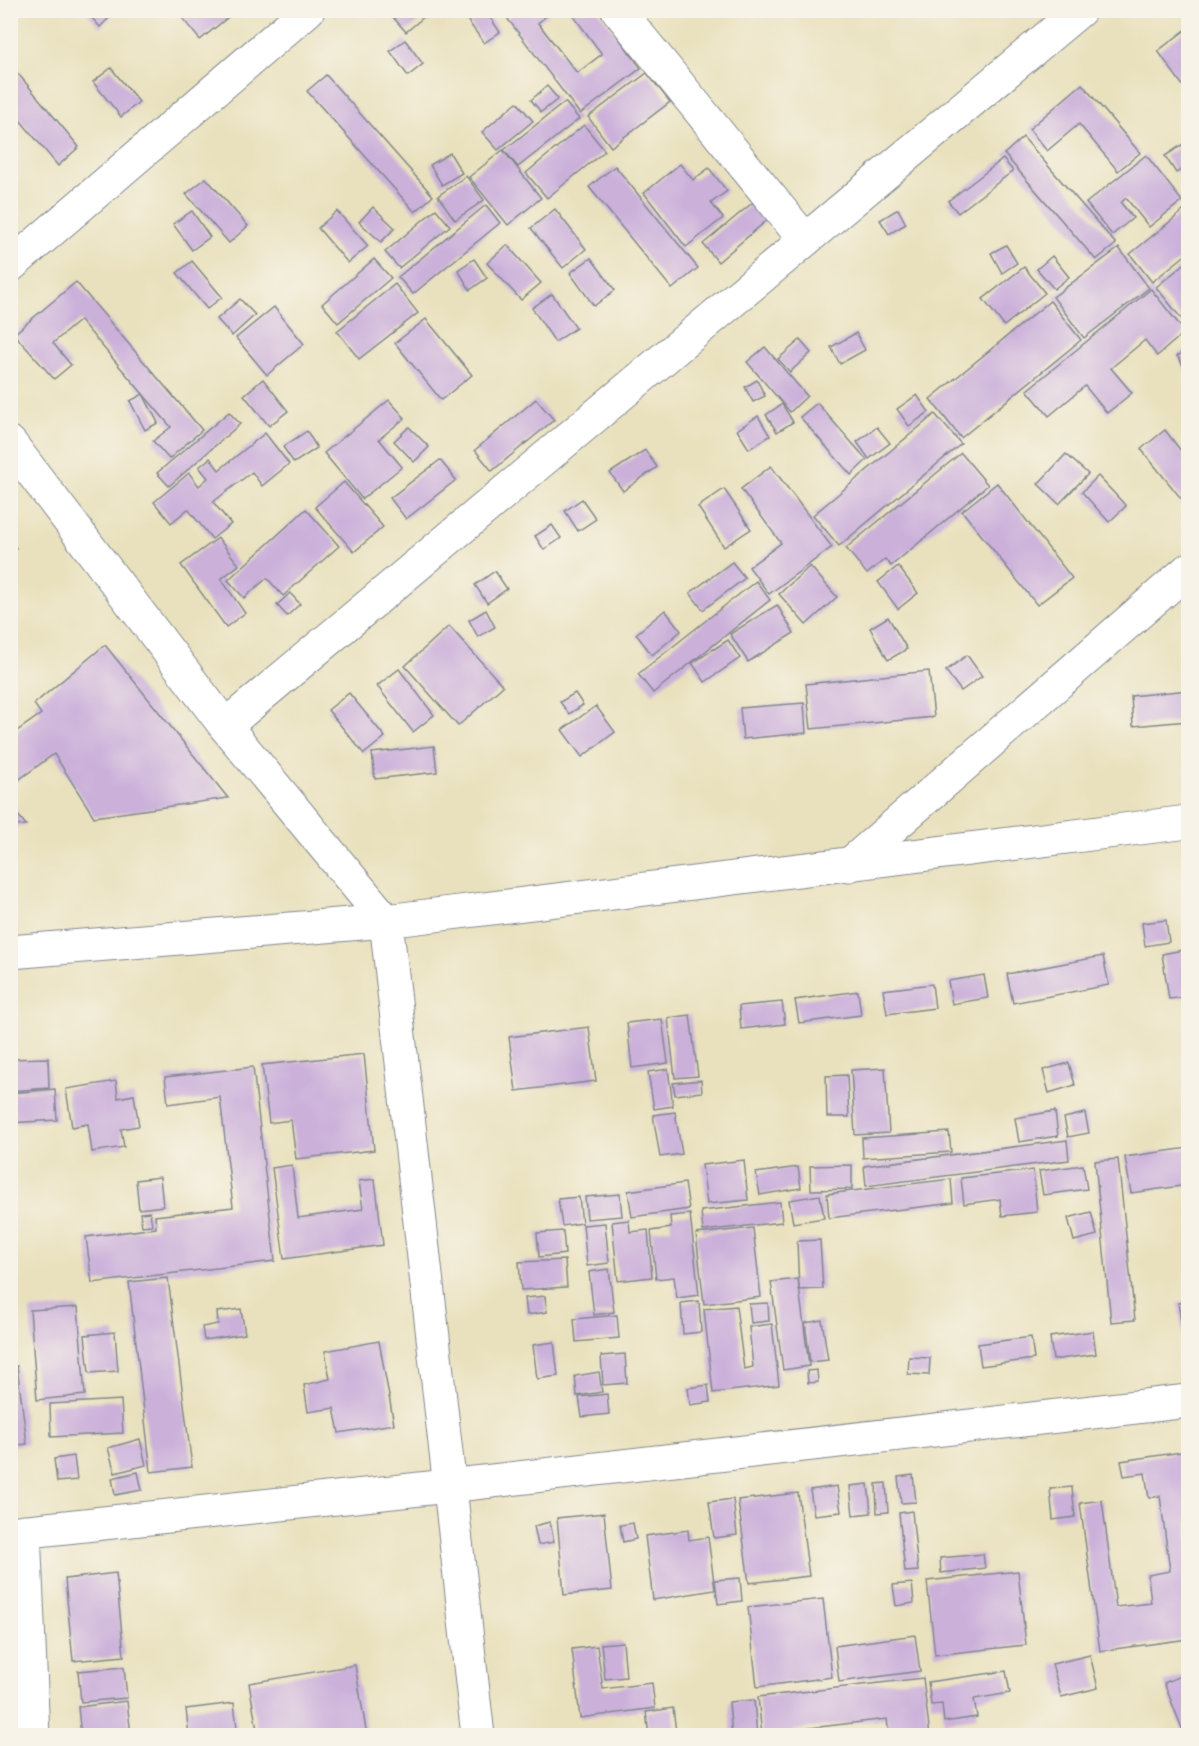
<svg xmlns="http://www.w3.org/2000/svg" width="1199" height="1746" font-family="Sriracha,sans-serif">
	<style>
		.building { fill: #cbb0da }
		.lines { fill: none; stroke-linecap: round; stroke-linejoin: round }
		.minor-casing { stroke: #82888e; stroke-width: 35 }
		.minor { stroke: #fff; stroke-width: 33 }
	</style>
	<rect width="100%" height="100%" fill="#f7f3e8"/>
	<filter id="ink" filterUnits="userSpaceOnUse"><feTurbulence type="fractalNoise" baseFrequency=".0167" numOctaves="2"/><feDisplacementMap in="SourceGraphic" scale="12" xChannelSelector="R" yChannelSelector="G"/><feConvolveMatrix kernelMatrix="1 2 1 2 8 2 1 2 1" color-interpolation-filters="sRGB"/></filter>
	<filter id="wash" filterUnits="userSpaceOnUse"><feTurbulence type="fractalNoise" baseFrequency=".008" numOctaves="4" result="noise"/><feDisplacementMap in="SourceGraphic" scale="24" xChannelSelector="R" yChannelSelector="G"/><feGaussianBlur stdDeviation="1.35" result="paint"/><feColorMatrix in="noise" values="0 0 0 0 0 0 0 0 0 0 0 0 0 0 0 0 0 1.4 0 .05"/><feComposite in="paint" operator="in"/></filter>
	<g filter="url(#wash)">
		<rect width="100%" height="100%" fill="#e9e1bd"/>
		<g id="blocks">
			<g class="building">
				<polygon points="85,10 117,10 100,27"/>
				<polygon points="176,10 237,10 200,40"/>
				<polygon points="402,10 432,10 406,32 393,17"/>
				<polygon points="475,10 485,10 500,32 484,43 465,17"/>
				<polygon points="517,10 553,10 538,23 577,73 602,54 569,10 598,10 641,68 580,114 507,18"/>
				<polygon points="1188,28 1188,93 1158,51"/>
				<polygon points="405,40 423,64 408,76 390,51"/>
				<polygon points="10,64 79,147 58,166 10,108"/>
				<polygon points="111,68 139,102 121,117 93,82"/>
				<polygon points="647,73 670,102 611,147 588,117"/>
				<polygon points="326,75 433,196 415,212 307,91"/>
				<polygon points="1082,84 1140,153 1118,171 1079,124 1047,151 1029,129"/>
				<polygon points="547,86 558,99 541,112 531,100"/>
				<polygon points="517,102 533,121 498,150 482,132"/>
				<polygon points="565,102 579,119 518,167 504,150"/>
				<polygon points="584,125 605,151 547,198 526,173"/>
				<polygon points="1023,137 1116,244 1096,260 1004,154"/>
				<polygon points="1188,141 1188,165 1176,173 1165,156"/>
				<polygon points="503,150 541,198 508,225 469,177"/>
				<polygon points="450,153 462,173 442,185 430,165"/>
				<polygon points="1146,155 1182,201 1149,227 1126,198 1121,203 1133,218 1112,235 1086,203"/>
				<polygon points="1003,159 1013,171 958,213 948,201"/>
				<polygon points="680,164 693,180 709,168 727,191 711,203 723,218 686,247 644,193"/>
				<polygon points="615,166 698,268 672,289 589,187"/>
				<polygon points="466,176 484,200 455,220 438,196"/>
				<polygon points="206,178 248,226 229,243 186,194"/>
				<polygon points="757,199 772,216 718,262 703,244"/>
				<polygon points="486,205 500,223 413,294 398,277"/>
				<polygon points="373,207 395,228 381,242 359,222"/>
				<polygon points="1187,208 1188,210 1188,253 1152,282 1130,254"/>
				<polygon points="436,209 450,226 399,268 385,252"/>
				<polygon points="555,209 586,249 563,268 531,228"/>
				<polygon points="898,209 906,224 889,234 880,220"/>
				<polygon points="192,211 210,237 192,250 173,224"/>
				<polygon points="337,211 368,246 348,263 318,228"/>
				<polygon points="507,245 541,283 521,300 487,263"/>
				<polygon points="1006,245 1017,263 1002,273 991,253"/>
				<polygon points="1119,248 1149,288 1084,338 1053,297"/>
				<polygon points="1052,256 1069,277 1054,289 1037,269"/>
				<polygon points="591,258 615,290 594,306 570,273"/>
				<polygon points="374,259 391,278 338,323 322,304"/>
				<polygon points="474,259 487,278 470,290 458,270"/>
				<polygon points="192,261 222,297 207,309 177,273"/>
				<polygon points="1188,261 1188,320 1185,323 1156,287"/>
				<polygon points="1024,267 1045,293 1004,326 983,299"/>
				<polygon points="76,282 202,430 169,459 153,441 171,427 80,320 53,343 71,365 54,379 14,334"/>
				<polygon points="395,284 418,313 359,359 337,331"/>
				<polygon points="1151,289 1185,332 1157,356 1145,340 1111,368 1132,393 1107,413 1085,386 1049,416 1027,390"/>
				<polygon points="552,294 576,328 555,342 532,308"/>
				<polygon points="240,299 255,315 232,336 217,319"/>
				<polygon points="1050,301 1081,340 961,438 930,399"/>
				<polygon points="274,307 304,344 267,375 236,338"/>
				<polygon points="426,319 472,375 441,400 395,343"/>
				<polygon points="856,333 865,350 840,364 831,347"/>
				<polygon points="800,340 811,353 790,372 778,359"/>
				<polygon points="765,347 807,396 790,412 747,362"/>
				<polygon points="1188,349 1188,373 1177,356"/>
				<polygon points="263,379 288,411 269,426 244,395"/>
				<polygon points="757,380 765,396 753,402 745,387"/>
				<polygon points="143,394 158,423 145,430 130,401"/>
				<polygon points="917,395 929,412 909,426 897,409"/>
				<polygon points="536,399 554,420 492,471 475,450"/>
				<polygon points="389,400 405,418 379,439 402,467 362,499 324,453"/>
				<polygon points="817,403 867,460 851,475 800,417"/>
				<polygon points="782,404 793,422 777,432 766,415"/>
				<polygon points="229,412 240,424 169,486 157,473"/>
				<polygon points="935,414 961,444 839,546 813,515"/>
				<polygon points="758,416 770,436 749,449 737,430"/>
				<polygon points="409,427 429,447 414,462 394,441"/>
				<polygon points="877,427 890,443 869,459 857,442"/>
				<polygon points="1165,430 1188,460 1188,507 1141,449"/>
				<polygon points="307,431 317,448 294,463 283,447"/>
				<polygon points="265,433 289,464 262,486 252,472 213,502 231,524 212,539 188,509 171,523 154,502 189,473 199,486 208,478 199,467 210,458 219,470"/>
				<polygon points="645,450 657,467 623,491 610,473"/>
				<polygon points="961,453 988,485 891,566 885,559 867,574 846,548"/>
				<polygon points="1066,454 1088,474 1059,504 1038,484"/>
				<polygon points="440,460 456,480 406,519 390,498"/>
				<polygon points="771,466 832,547 769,594 749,567 781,543 741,489"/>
				<polygon points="1098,476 1126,506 1109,522 1082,492"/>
				<polygon points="344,482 383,527 354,552 315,507"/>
				<polygon points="997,483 1072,578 1037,605 962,511"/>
				<polygon points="724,489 751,529 724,547 698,507"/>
				<polygon points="582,499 596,519 578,531 565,511"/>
				<polygon points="306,509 339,546 283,596 267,578 244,598 228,580"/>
				<polygon points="552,525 561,538 544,550 535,536"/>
				<polygon points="218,538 239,565 221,579 245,613 226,627 181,565"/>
				<polygon points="10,540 16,548 10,552"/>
				<polygon points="732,562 745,578 703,610 690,593"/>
				<polygon points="810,566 837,597 806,625 779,594"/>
				<polygon points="898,566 918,593 898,609 878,582"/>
				<polygon points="495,571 507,589 487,603 475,585"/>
				<polygon points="756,581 770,600 653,693 638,674"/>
				<polygon points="290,593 300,604 287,616 277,605"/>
				<polygon points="777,605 794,633 748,662 730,634"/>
				<polygon points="486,610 495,627 478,637 469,620"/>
				<polygon points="665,610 681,631 652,655 636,634"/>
				<polygon points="888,617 907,649 888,660 870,628"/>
				<polygon points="449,626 503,686 458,726 405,666"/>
				<polygon points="728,640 740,658 705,682 692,663"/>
				<polygon points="105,645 228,798 94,817 54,754 10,786 10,736 41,714 34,704"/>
				<polygon points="967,655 982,676 961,691 946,671"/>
				<polygon points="399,669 434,715 413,732 377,686"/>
				<polygon points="929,671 934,717 811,729 806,684"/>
				<polygon points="1188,690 1188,721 1133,726 1131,696"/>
				<polygon points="349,693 385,737 364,754 328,710"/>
				<polygon points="575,693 583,705 569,714 560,702"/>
				<polygon points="804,703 806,733 743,739 740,708"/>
				<polygon points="596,706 615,732 582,757 562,730"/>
				<polygon points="434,746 437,772 375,779 372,753"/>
				<polygon points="10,805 26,825 10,827"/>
				<polygon points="1166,920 1169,942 1145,946 1142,923"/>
				<polygon points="1183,950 1188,997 1169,999 1162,954"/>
				<polygon points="1103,956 1109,985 1013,1003 1007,974"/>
				<polygon points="984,975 988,998 952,1004 948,981"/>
				<polygon points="932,984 935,1008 887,1014 883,990"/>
				<polygon points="858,991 861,1015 799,1023 795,1000"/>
				<polygon points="782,1002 785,1024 741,1029 739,1006"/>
				<polygon points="690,1015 698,1076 675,1078 668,1018"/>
				<polygon points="662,1019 668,1063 632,1068 627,1023"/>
				<polygon points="589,1027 596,1081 516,1091 509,1037"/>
				<polygon points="364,1054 374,1150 296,1159 291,1120 269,1123 262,1065"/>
				<polygon points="48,1058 49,1088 10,1091 10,1059"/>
				<polygon points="1069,1063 1075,1085 1049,1093 1043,1070"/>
				<polygon points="253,1067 275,1261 92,1283 86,1237 156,1228 155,1216 233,1207 220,1097 168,1104 165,1077"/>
				<polygon points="885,1068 889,1133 855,1135 851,1070"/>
				<polygon points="668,1069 673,1106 654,1109 648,1072"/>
				<polygon points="847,1075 849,1117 827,1117 826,1076"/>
				<polygon points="701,1080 702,1092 675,1095 673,1083"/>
				<polygon points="116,1081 118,1098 134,1095 139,1126 121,1129 124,1147 92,1152 88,1124 72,1127 66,1089"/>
				<polygon points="55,1089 57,1120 10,1123 10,1093"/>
				<polygon points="1055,1111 1058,1136 1019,1142 1015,1118"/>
				<polygon points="675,1112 682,1154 660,1157 653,1115"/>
				<polygon points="1085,1113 1089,1133 1068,1137 1064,1118"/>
				<polygon points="949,1132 951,1152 863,1158 862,1138"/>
				<polygon points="1067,1140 1069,1160 866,1186 864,1166"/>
				<polygon points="1188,1148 1188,1185 1131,1193 1125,1157"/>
				<polygon points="1118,1159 1135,1320 1111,1322 1095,1161"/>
				<polygon points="744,1160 748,1200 707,1204 702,1165"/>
				<polygon points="292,1165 298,1218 363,1209 359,1181 375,1179 383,1245 284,1259 272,1168"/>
				<polygon points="852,1165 852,1189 811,1190 810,1166"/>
				<polygon points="1083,1165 1087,1189 1043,1195 1039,1171"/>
				<polygon points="798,1167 801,1188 760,1195 756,1173"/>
				<polygon points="1033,1170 1037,1212 1002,1216 1000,1199 964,1204 961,1178"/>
				<polygon points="160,1177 163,1206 139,1209 136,1180"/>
				<polygon points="951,1179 953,1203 829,1218 827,1194"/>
				<polygon points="685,1183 689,1209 632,1217 628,1191"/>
				<polygon points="620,1194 622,1216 587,1219 585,1197"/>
				<polygon points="820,1195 824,1218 793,1223 789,1200"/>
				<polygon points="579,1197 582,1223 562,1226 558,1199"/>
				<polygon points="780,1202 782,1222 703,1231 701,1211"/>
				<polygon points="150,1212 152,1225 142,1226 140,1213"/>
				<polygon points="1091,1212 1097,1235 1074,1241 1068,1218"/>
				<polygon points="690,1214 699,1295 677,1298 674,1277 656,1279 651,1231 671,1228 670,1216"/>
				<polygon points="629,1220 630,1232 648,1230 652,1277 618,1281 612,1222"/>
				<polygon points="605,1223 609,1263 587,1266 583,1225"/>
				<polygon points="753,1228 761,1297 704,1304 696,1234"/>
				<polygon points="563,1231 565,1254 539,1257 537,1233"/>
				<polygon points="820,1240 823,1289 799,1290 797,1241"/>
				<polygon points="565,1260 567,1287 521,1290 519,1262"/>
				<polygon points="609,1269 614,1312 594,1315 589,1272"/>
				<polygon points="168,1278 192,1467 151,1472 129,1282"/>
				<polygon points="798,1279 809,1366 783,1370 771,1282"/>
				<polygon points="545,1296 547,1312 527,1315 525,1298"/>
				<polygon points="699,1301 701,1332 683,1334 681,1303"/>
				<polygon points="1188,1302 1188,1339 1184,1340 1178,1303"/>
				<polygon points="768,1303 769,1321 751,1323 749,1304"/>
				<polygon points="736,1306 744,1369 753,1367 749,1327 772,1324 779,1385 713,1393 704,1309"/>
				<polygon points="78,1307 85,1395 37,1400 30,1310"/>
				<polygon points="241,1309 245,1334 204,1340 202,1327 218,1324 217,1312"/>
				<polygon points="617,1315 619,1338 576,1342 574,1319"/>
				<polygon points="822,1320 828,1360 810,1362 805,1323"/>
				<polygon points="1093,1331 1096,1354 1053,1360 1050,1337"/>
				<polygon points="115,1332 118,1371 89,1373 85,1335"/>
				<polygon points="1031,1337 1034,1359 981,1366 978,1344"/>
				<polygon points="379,1341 394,1424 339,1433 334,1408 308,1412 304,1385 330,1379 325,1351"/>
				<polygon points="554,1342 558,1376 537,1379 533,1345"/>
				<polygon points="625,1354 627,1383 603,1385 601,1356"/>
				<polygon points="909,1357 930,1358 929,1375 908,1374"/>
				<polygon points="17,1366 27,1444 10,1446 10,1367"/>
				<polygon points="817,1370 818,1382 808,1383 807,1371"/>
				<polygon points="599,1372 602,1392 577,1396 575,1376"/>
				<polygon points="708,1385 710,1402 690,1405 688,1388"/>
				<polygon points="607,1394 609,1414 582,1417 579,1397"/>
				<polygon points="121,1400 123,1433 51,1437 50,1404"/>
				<polygon points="140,1439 146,1465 115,1473 108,1448"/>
				<polygon points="1188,1451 1188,1639 1100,1651 1080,1503 1102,1500 1116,1607 1151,1603 1148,1575 1170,1571 1160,1496 1149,1498 1145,1473 1124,1476 1121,1461"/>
				<polygon points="74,1456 77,1480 57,1482 54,1459"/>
				<polygon points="138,1472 142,1490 115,1495 112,1478"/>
				<polygon points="913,1475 916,1502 901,1503 898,1477"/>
				<polygon points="886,1483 888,1512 877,1513 876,1484"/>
				<polygon points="868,1484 871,1513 853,1515 850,1486"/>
				<polygon points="837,1486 841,1512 814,1515 810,1490"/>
				<polygon points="1072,1487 1075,1517 1053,1520 1050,1489"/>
				<polygon points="798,1493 809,1576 749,1583 738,1500"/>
				<polygon points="733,1499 737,1535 714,1538 709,1502"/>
				<polygon points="912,1511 918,1571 905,1572 899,1513"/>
				<polygon points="604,1513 612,1590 564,1595 557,1518"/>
				<polygon points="550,1522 554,1542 538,1545 534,1526"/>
				<polygon points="633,1523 636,1539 623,1542 620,1525"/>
				<polygon points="688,1530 689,1540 708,1537 715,1590 653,1600 645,1536"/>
				<polygon points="983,1554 985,1568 941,1573 940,1558"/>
				<polygon points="1018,1571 1026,1645 935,1655 927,1581"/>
				<polygon points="116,1573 124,1656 73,1661 65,1579"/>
				<polygon points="740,1578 742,1601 718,1604 715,1580"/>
				<polygon points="912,1583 914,1603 896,1606 893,1585"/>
				<polygon points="823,1599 832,1677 757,1687 748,1607"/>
				<polygon points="915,1635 920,1671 839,1682 835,1646"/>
				<polygon points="623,1642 626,1677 605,1679 601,1644"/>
				<polygon points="597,1646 603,1689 652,1683 655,1708 580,1718 572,1649"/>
				<polygon points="1090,1655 1098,1688 1061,1697 1052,1664"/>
				<polygon points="355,1665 367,1736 258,1736 249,1683"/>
				<polygon points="124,1667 127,1698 81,1702 78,1671"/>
				<polygon points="1006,1671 1010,1693 974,1699 977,1717 944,1722 942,1704 931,1705 928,1682"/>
				<polygon points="1188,1673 1188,1736 1185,1736 1164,1683"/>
				<polygon points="923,1678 930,1736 889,1736 887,1719 793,1730 793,1736 762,1736 758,1697"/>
				<polygon points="754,1700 757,1736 732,1736 729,1702"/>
				<polygon points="127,1701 131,1735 81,1736 78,1707"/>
				<polygon points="234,1703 238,1736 189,1736 186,1709"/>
				<polygon points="673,1708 676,1732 649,1736 646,1712"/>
			</g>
		</g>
	</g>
	<g filter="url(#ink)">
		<use href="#blocks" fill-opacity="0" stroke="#82888e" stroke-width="1.5"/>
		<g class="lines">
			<g class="minor-casing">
				<g id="minor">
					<polyline points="618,10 805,240"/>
					<polyline points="10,266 308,10"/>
					<polyline points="10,443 225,726 386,921 478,1736"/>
					<polyline points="225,726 1080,10"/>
					<polyline points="849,865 1188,570"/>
					<polyline points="10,952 386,921 1188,822"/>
					<polyline points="24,1531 33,1736"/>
					<polyline points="10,1533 448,1486 1188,1401"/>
				</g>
			</g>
			<use href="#minor" class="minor"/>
		</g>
	</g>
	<rect width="1199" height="1746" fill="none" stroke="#f7f3e8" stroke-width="36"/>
</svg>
